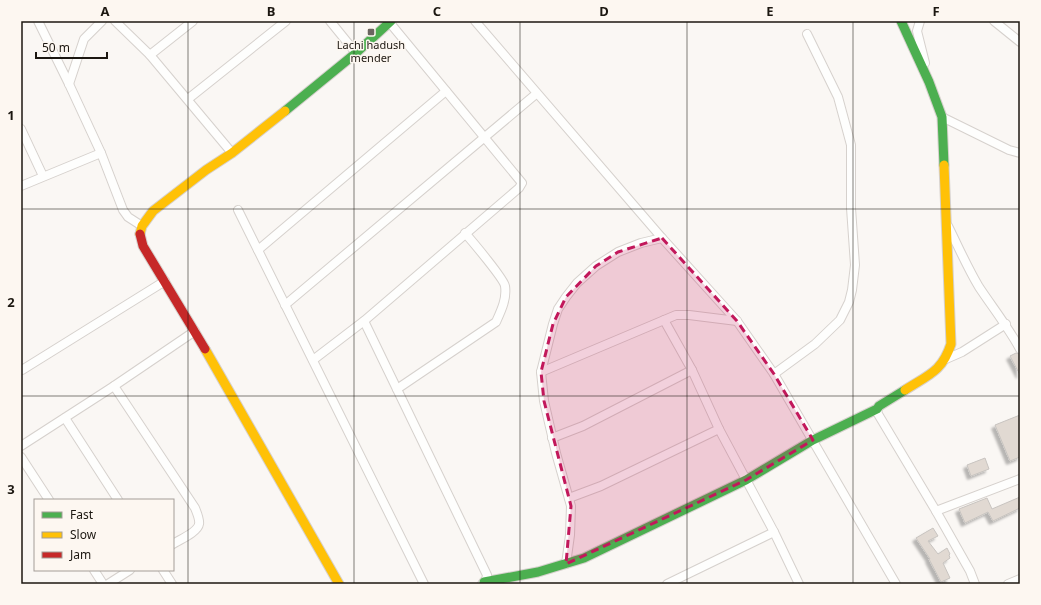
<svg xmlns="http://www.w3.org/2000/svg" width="1041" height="605" font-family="'Noto Sans',sans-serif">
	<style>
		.building { fill: #e1d9d2; stroke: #c8c4c0; filter: url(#shadow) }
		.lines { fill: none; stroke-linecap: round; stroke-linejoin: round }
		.street-casing { stroke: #d6d1cd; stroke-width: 10 }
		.fast-casing { stroke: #d6d1cd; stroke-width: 11 }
		.slow-casing { stroke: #d6d1cd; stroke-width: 11 }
		.jam-casing { stroke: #d6d1cd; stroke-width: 11 }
		.street { stroke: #fefefd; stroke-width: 8 }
		.fast { stroke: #4caf50; stroke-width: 9 }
		.slow { stroke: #ffc107; stroke-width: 9 }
		.jam { stroke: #c62828; stroke-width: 9 }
		.marked { fill: #c2185b; fill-opacity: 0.2; stroke: #c2185b; stroke-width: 3; stroke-dasharray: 8 5; stroke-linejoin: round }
		.grid { fill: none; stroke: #1c1711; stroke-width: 1; stroke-opacity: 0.55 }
		.poi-dot { fill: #6a6560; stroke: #fdf7f1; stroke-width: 1.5 }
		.labels { text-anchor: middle; stroke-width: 3; stroke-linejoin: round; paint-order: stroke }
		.poi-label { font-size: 11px; fill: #1c1711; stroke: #fdf7f1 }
		.neatline { fill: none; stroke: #1c1711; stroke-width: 1.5 }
		.grid-label { font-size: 13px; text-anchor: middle; font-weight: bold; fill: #1c1711 }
	</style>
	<defs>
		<filter id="shadow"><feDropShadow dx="-3.5" dy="3.5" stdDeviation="1" flood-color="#0004"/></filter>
	</defs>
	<rect width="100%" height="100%" fill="#faf7f4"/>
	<g class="building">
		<polygon points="1016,353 1020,354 1020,375 1010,356"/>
		<polygon points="1020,415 1020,457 1010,461 995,425"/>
		<polygon points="985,458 989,469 971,476 967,465"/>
		<polygon points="1020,497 1020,508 993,521 988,512 965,523 959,509 987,498 992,509"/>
		<polygon points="933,528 938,536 928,541 938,554 947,548 950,554 949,555 950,558 943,563 950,578 941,582 929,559 930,559 916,538"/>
	</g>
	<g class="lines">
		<g class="street-casing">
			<g id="street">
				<polyline points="38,21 69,84 101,153 123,210 128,217 142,226"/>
				<polyline points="115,21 150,55 232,153"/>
				<polyline points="330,21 356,53"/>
				<polyline points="475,21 662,238 737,321 774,374 896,584"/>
				<polyline points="920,21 917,31 925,63"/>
				<polyline points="994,21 1020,42"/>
				<polyline points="150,55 193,21"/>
				<polyline points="69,84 84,39 102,21"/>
				<polyline points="188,99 286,21"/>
				<polyline points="942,117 1009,150 1020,153"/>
				<polyline points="21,129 43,176"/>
				<polyline points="21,186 101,153"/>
				<polyline points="238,210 424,584"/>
				<path d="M948,226C958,246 967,267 979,287C993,308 1008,327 1020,349"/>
				<polyline points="258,250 446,91"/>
				<polyline points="285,305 536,94"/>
				<polyline points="664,320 692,370 719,429 774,532 799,584"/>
				<polyline points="364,321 487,575 486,580 482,584"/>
				<polyline points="946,359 962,352 1006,324"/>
				<polyline points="313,360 364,321 519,188 522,183 390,23"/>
				<polyline points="22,370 165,281"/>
				<polyline points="541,372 676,315 689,315 737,321"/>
				<polyline points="774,374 815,344 840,320 849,302 852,290 855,265 851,208 851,145 838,97 807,34"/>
				<path d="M114,386L195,508C197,513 200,520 199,524C198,532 179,540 173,544"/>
				<path d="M397,389L496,322C501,311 507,299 505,286C504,279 472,241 465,233"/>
				<polyline points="877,409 878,414 936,511 970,571 975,584"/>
				<polyline points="65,418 118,500"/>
				<polyline points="552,438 583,426 692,370"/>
				<polyline points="21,446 114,386 195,331"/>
				<polyline points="21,457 49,500"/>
				<polyline points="569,498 601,486 719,429"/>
				<polyline points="936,511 1020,479"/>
				<polyline points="566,564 570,535 571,506 556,453 544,401 541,372 553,324 558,309 566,297 577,283 596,266 618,252 641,243 662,238"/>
				<polyline points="94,570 103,584"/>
				<polyline points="163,570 172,584"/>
				<polyline points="108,584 130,570"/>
				<polyline points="667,584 774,532"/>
				<polyline points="1008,584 1020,579"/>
			</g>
		</g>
		<g class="fast-casing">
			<g id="fast">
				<polyline points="901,21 929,82 942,117 944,165"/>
				<polyline points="285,111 356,53 391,21"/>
				<polyline points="484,582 538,572 584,558 746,480 813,440 877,409 879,406 905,390"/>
			</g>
		</g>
		<g class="slow-casing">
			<g id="slow">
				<polyline points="140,234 142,226 153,211 206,170 232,153 285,111"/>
				<polyline points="205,349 339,584"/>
				<path d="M905,390C928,375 942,372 951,344L944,165"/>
			</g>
		</g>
		<g class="jam-casing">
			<polyline id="jam" points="140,234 143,246 205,349"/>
		</g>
		<use href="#street" class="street"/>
		<use href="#fast" class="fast"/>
		<use href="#slow" class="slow"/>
		<use href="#jam" class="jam"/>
	</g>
	<path class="marked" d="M662,238L737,321L774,374L813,440L746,480L566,564L571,506L544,401L541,372L553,324L566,297L596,266L618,252Z"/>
	<path class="grid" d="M188,21V584M354,21V584M520,21V584M687,21V584M853,21V584M21,209H1020M21,396H1020"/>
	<rect class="poi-dot" x="367" y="28" width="8" height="8" rx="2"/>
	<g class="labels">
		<g class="poi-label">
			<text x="371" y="49">Lachi hadush<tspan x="371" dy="13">mender</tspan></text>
		</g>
	</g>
	<rect width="1041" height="605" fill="none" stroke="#fdf7f1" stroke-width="44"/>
	<rect x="34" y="499" width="140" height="72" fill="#fdf7f1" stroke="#a39d97"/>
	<rect x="42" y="512" width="20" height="6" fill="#4caf50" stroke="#a39d97"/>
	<text x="70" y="519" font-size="12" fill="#1c1711">Fast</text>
	<rect x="42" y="532" width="20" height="6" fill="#ffc107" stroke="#a39d97"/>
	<text x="70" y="539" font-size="12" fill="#1c1711">Slow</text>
	<rect x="42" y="552" width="20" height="6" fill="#c62828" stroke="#a39d97"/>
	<text x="70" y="559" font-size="12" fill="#1c1711">Jam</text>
	<path d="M36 52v6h71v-6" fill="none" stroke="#1c1711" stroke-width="2"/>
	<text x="42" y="52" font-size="12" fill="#1c1711" stroke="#fdf7f1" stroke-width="3" paint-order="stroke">50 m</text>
	<rect x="22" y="22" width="997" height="561" class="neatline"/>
	<g class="grid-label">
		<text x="105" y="16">A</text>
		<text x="271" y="16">B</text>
		<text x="437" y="16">C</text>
		<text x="604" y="16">D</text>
		<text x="770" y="16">E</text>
		<text x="936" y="16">F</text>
		<text x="11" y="120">1</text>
		<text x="11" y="307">2</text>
		<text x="11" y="494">3</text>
	</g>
</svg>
